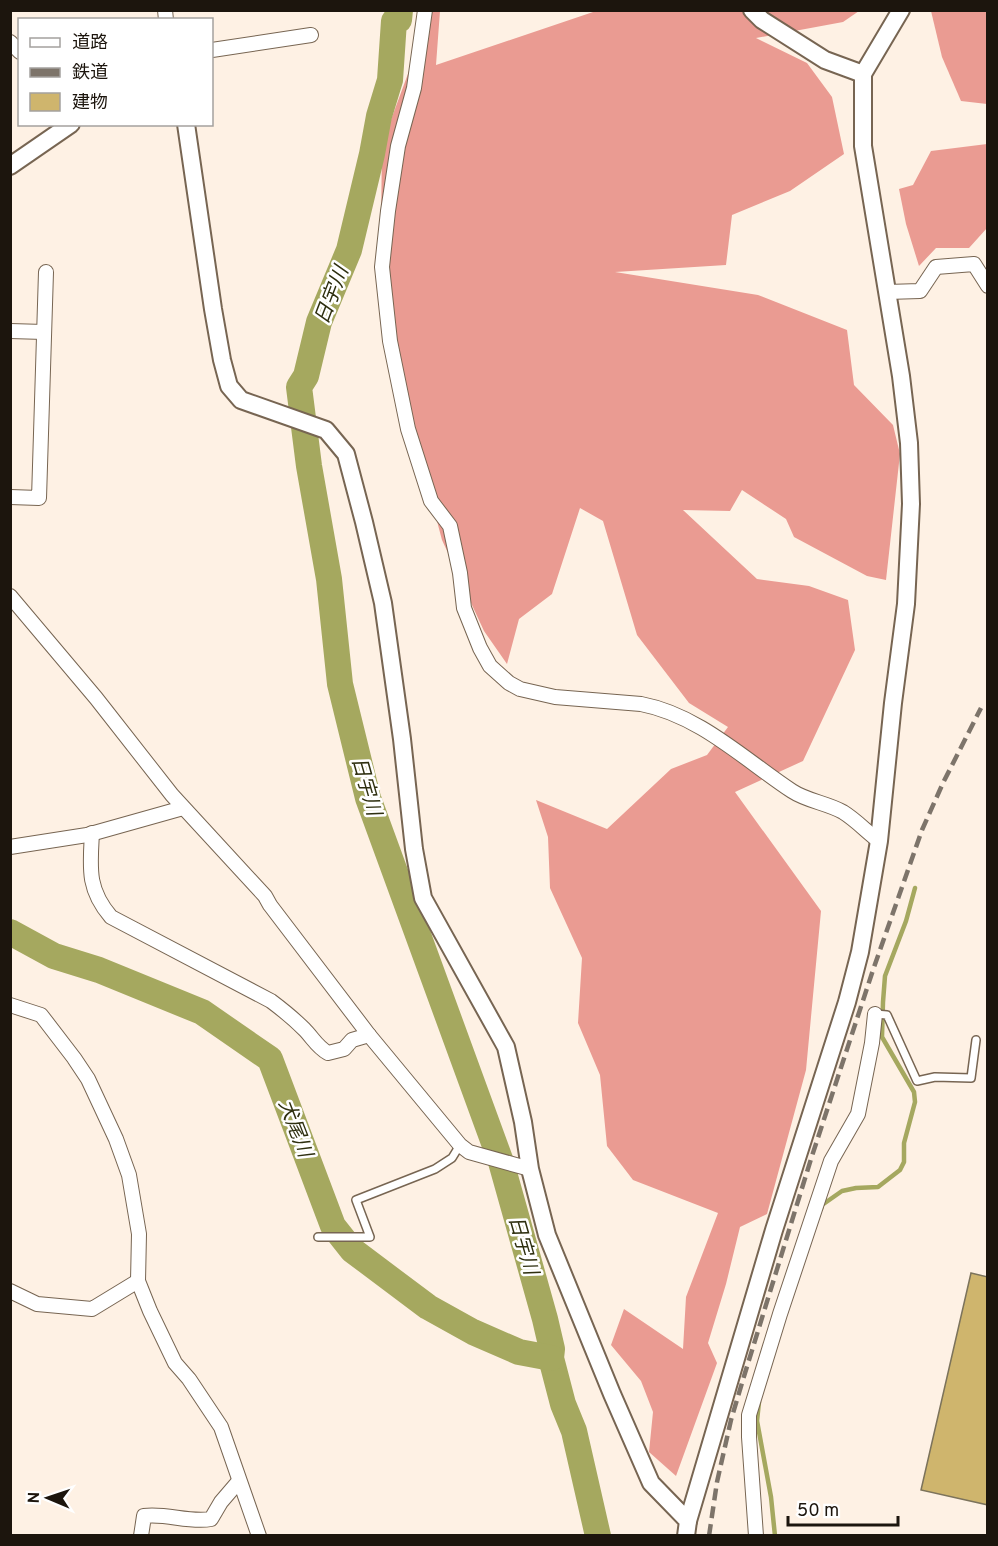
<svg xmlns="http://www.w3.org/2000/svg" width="998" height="1546" font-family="Overpass,'Noto Sans JP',sans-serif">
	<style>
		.forest { fill: #ea9b92 }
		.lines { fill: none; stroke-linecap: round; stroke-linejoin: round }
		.stream { stroke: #a5a85f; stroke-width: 4.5 }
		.river { stroke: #a5a85f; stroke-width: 26 }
		.building { fill: #cfb56d; stroke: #7c735b; stroke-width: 1.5 }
		.service-casing { stroke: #776552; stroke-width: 10 }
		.minor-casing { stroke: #776552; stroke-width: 16 }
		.tertiary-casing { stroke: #776552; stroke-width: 20 }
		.service { stroke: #fff; stroke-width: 7 }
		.minor { stroke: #fff; stroke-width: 14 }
		.tertiary { stroke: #fff; stroke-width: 16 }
		.rail { stroke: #7d746a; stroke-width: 4.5; stroke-dasharray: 12 6; stroke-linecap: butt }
		.labels { text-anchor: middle; stroke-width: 5; stroke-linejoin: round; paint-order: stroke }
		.water-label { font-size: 20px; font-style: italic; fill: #2e2f0f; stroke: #fff }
	</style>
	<rect width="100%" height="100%" fill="#fef1e4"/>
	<g class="forest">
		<polygon points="419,11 440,11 436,65 596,11 859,11 843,22 756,38 807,63 832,97 844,154 790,191 732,215 726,265 615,272 758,295 847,330 854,385 893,425 900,454 886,580 867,576 794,537 786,519 742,490 730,511 683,510 757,579 809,586 848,600 855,650 803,761 735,792 821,911 806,1070 767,1214 740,1227 726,1284 708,1343 717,1363 676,1476 649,1452 653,1412 641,1381 611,1345 624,1309 683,1349 686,1297 718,1213 633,1180 607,1146 600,1075 578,1023 582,958 550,888 548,837 536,800 607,829 671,769 707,755 728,727 689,703 637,635 603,521 580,508 552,594 519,619 507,664 484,631 442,540 380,306 382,144 409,71"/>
		<polygon points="931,11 987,11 987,104 961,101 942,57"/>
		<polygon points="987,144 987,228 969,248 936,248 919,266 906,224 899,189 913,185 931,151"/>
	</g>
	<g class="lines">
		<g class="stream">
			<polyline points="821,1209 822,1205 842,1191 856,1188 878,1187 900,1170 904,1162 904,1143 915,1102 914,1092 882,1037 883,1002 885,976 906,921 915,888"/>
			<polyline points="759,1402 757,1421 771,1497 775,1536"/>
		</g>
		<g class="river">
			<polyline points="400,10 399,20 394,21 390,80 379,116 372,154 349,250 319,322 306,376 299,387 309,466 329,579 340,684 368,798 501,1162 545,1319 552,1349 551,1358 563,1404 574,1431 598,1536"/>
			<polyline points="10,932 54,956 99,970 202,1012 270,1059 333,1226 352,1250 428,1307 473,1332 519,1352 551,1358"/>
		</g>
	</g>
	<polygon class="building" points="971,1273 988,1277 988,1505 921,1490"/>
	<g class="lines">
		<g class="service-casing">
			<g id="service">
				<polyline points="875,1014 887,1015 917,1081 935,1077 971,1078 976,1040"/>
				<polyline points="318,1237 370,1237 356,1200 435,1169 452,1158 460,1145"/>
			</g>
		</g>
		<g class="minor-casing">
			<g id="minor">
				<polyline points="165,10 166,20"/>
				<path d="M425,10L414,88L398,146L388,211L382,267L390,341L408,429L431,501L450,526L460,573L464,608L480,648L490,666L509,683L520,689L555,697L641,704C699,715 745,760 792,791C807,801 827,803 843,812C856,820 867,832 879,841"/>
				<polyline points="10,42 20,52"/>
				<polyline points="212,50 311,35"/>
				<polyline points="887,292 920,291 936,267 974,264 988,286"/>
				<polyline points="10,331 44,332"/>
				<polyline points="10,497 39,498 46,272"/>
				<polyline points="10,596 96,698 172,795 265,896 270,905 369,1035 460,1145 469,1152 530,1169"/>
				<path d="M92,833C90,868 87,889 111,917L271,1001C283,1010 294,1019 304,1029C313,1038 317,1047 328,1053L344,1049L352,1040L369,1035"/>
				<polyline points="10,847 87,835 183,808"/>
				<polyline points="10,1005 41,1015 74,1058 88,1079 116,1139 129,1175 139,1234 138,1281 150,1311 175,1363 189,1379 221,1427 259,1536"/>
				<polyline points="10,1291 37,1304 92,1309 138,1281"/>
				<path d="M141,1536L144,1516C167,1513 189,1523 211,1519L221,1502L239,1481"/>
				<polyline points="756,1536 749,1437 749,1415 780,1314 831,1161 858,1114 872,1043 875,1014"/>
			</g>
		</g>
		<g class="tertiary-casing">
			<g id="tertiary">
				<polyline points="752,10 762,20 825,60 863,74"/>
				<polyline points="186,124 213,309 222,360 229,386 241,400 326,430 346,454 364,522 383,603 402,739 414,849 423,898 506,1047 523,1122 530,1169 547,1235 612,1394 651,1483 688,1521 686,1536"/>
				<polyline points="10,166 71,124"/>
				<polyline points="688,1521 774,1230 847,1002 860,952 879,841 893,703 906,604 911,504 909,443 901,376 863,146 863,74 901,10"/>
			</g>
		</g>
		<use href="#service" class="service"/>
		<use href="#minor" class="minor"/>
		<use href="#tertiary" class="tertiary"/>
		<polyline class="rail" points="709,1536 717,1482 731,1420 745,1373 811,1159 873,970 922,830 943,783 981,708"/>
	</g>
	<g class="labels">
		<g class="water-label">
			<text transform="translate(331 295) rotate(-69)" y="7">日宇川</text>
			<text transform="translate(367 786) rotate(74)" y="7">日宇川</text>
			<text transform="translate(296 1128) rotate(69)" y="7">犬尾川</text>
			<text transform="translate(524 1245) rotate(74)" y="7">日宇川</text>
		</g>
	</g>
	<rect width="998" height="1546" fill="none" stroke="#1c150d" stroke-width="24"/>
	<rect x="18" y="18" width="195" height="108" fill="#ffffff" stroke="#a4a19e" stroke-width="1.5"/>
	<rect x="30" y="38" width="30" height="9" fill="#ffffff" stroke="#a4a19e" stroke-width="1.5"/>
	<text x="72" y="48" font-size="18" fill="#1c150d">道路</text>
	<rect x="30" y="68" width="30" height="9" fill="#7d746a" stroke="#a4a19e" stroke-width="1.5"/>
	<text x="72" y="78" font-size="18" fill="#1c150d">鉄道</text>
	<rect x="30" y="93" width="30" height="18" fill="#cfb56d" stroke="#a4a19e" stroke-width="1.5"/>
	<text x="72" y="108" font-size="18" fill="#1c150d">建物</text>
	<g transform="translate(48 1498) rotate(272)" stroke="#ffffff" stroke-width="4.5" paint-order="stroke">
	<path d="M0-4.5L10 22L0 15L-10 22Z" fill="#1c150d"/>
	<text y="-9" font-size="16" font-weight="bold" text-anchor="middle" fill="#1c150d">N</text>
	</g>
	<path d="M788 1516v9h110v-9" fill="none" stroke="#1c150d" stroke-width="3"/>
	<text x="797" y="1516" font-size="18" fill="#1c150d" stroke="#ffffff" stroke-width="4.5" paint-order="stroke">50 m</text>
</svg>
